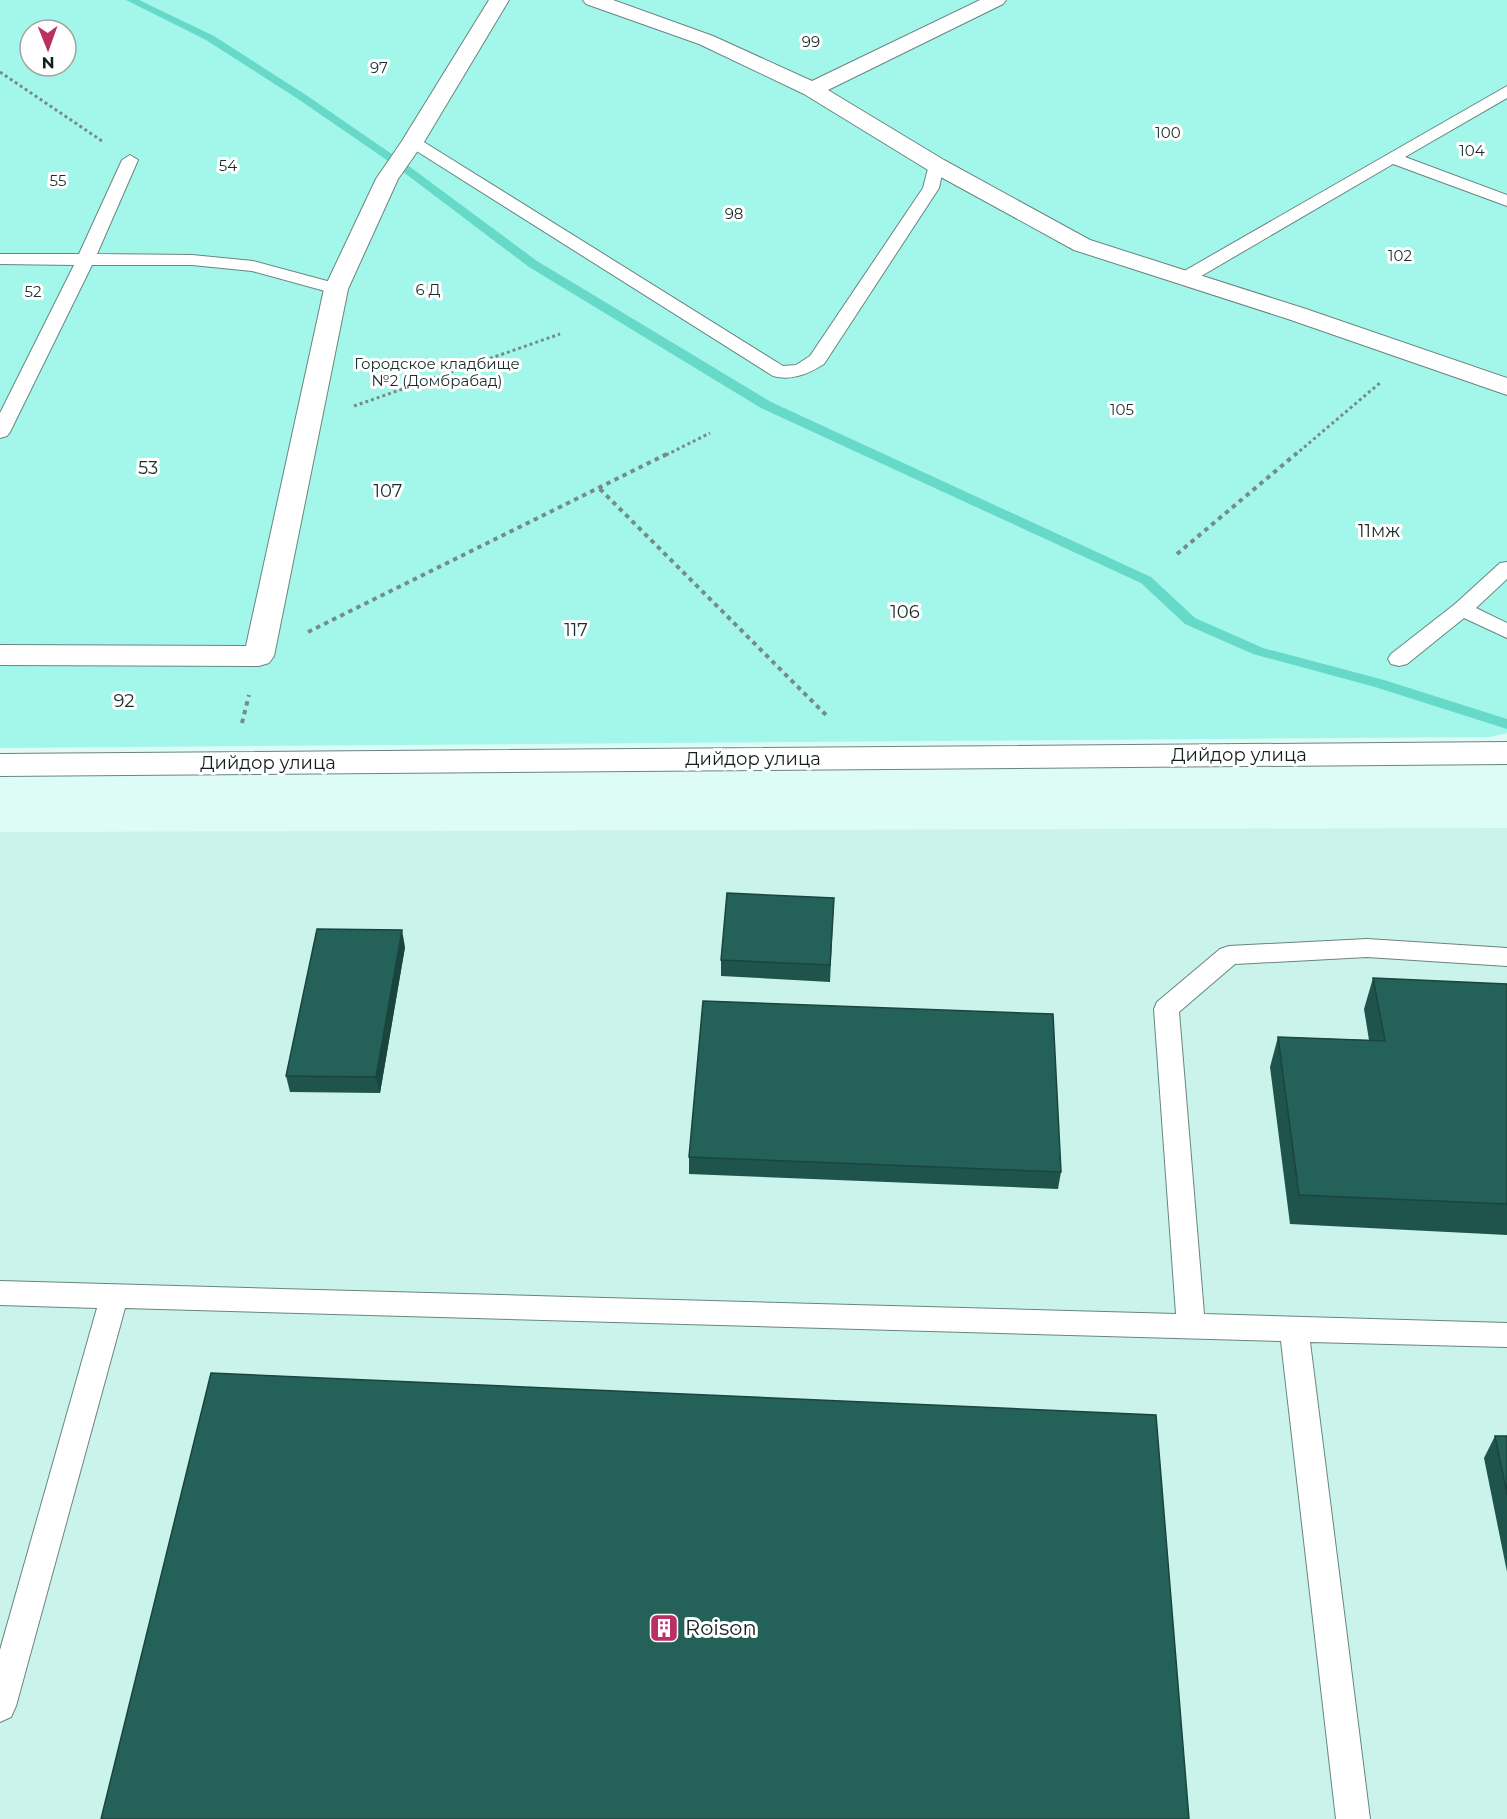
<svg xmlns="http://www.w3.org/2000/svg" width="1507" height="1819" font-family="Montserrat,sans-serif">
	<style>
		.built { fill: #caf3ec }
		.green { fill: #a3f7ea; fill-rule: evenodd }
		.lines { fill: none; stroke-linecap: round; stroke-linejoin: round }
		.stream { fill: #66d9c9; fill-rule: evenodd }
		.service-casing { stroke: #698580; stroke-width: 2 }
		.minor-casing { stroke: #698580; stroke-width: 2 }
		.path-far1 { stroke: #778c88; stroke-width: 3; stroke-dasharray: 3 3; stroke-linecap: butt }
		.path { stroke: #778c88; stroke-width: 4; stroke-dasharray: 4.5 4.5; stroke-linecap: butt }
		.service { fill: #fff; fill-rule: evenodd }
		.minor { fill: #fff; fill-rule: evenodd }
		.wall { fill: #1f544d }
		.shaded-wall { fill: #19453e }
		.building { fill: #246259; stroke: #19453e; stroke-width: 1.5 }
		.labels { text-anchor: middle; stroke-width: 6; stroke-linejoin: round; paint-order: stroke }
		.far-park-label { font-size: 15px; fill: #1a2e2b; stroke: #fff }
		.park-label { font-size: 18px; fill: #1a2e2b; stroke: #fff }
		.street-label { font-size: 18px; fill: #141f1d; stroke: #fff }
		.near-poi-label { font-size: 21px; fill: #141f1d; stroke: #fff; text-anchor: start }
	</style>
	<rect width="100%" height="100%" fill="#ddfcf6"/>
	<polygon class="built" points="1507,828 1507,1819 0,1819 0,832"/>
	<path class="green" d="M0,0H1507V733L1490,737L0,748ZM30,30H66V66H30Z"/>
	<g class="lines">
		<polygon class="stream" points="126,0 139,0 214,36 306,95 402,161 537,261 771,402 1151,577 1195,618 1263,648 1384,680 1507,719 1507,729 1375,687 1253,654 1185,624 1141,583 761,408 529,267 394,165 298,99 206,40"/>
		<g class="service-casing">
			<g id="service">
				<polygon points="1507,86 1507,98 1405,157 1507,195 1507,206 1393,164 1191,282 1179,282 1176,278 1179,274"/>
				<path d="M413,137L419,139L783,366L796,365L810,356L923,188L930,161L936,160L944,165L939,188L824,364C808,374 792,381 773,376L407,145L405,142Z"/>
				<polygon points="130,155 138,160 97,254 192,255 253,261 342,285 345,289 342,293 336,294 252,271 192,265 92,265 10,432 7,436 0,438 0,413 74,265 0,264 0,254 79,254 122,160"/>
				<polygon points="1507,562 1507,579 1476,608 1507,623 1507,638 1464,618 1407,664 1399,666 1391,664 1388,659 1391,654 1455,604 1500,563"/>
				<polygon points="1367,939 1507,948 1507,966 1367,957 1235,964 1179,1012 1204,1314 1507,1323 1507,1347 1310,1342 1370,1819 1336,1819 1281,1341 125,1308 16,1706 11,1717 0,1722 0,1650 97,1308 0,1305 0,1281 1176,1314 1154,1009 1157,1002 1220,949 1229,946"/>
			</g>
		</g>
		<g class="minor-casing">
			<g id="minor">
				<polygon points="489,0 509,0 424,142 398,179 348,289 274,656 269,663 259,666 0,665 0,645 246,646 324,289 376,179 402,141"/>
				<polygon points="583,0 613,0 713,36 812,81 980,0 1006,0 1003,4 828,90 944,160 1090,240 1306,309 1507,378 1507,395 1288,319 1074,250 928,170 804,94 699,44 586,4"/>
				<polygon points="1507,742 1507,764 0,776 0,754"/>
			</g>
		</g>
		<g class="path-far1">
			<polyline points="0,72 102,141"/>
			<polyline points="354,406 560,334"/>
			<polyline points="666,455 710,433"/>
			<polyline points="1295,455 1381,382"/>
		</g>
		<g class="path">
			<polyline points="600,489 829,718"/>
			<polyline points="1177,554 1297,453"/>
			<polyline points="308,632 669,453"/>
			<polyline points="242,723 249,695"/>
		</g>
		<use href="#service" class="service"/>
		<use href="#minor" class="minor"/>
	</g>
	<g class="wall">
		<polygon points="834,898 830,982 721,976 721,960"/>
		<polygon points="405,947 380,1093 290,1092 286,1076"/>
		<polygon points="1373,978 1507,984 1507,1235 1290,1224 1270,1067 1278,1037 1369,1040 1364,1009"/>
		<polygon points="689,1157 1061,1172 1058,1189 689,1174"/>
		<polygon points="1495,1436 1507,1436 1507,1572 1484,1458"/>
	</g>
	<polygon class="shaded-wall" points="402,930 405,947 380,1093 376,1077"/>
	<g class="building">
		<polygon points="727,893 834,898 830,965 721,960"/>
		<polygon points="317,929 402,930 376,1077 286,1076"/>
		<polygon points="1373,978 1507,984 1507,1204 1299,1195 1278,1037 1385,1041"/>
		<polygon points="703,1001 1053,1014 1061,1172 689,1157"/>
		<polygon points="211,1373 1156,1415 1189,1819 101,1819"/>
		<polygon points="1495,1436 1507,1436 1507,1494"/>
	</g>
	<defs>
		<g id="building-square" transform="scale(1.5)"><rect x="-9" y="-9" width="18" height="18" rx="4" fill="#bc2f63" stroke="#fff"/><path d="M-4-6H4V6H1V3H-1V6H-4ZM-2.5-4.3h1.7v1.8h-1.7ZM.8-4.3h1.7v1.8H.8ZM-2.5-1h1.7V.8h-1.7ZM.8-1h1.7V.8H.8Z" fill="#fff"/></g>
	</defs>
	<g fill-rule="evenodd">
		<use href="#building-square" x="664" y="1628"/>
	</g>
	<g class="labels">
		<g class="far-park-label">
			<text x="811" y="47">99</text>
			<text x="379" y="73">97</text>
			<text x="1168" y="138">100</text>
			<text x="1472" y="156">104</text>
			<text x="228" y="171">54</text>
			<text x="58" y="186">55</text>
			<text x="734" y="219">98</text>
			<text x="1400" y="261">102</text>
			<text x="428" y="295">6 Д</text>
			<text x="33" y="297">52</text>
			<text x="437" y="369">Городское кладбище<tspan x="437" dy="17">№2 (Домбрабад)</tspan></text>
			<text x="1122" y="415">105</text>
		</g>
		<g class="park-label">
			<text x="148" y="474">53</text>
			<text x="388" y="497">107</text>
			<text x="1379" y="537">11мж</text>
			<text x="905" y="618">106</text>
			<text x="576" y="636">117</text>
			<text x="124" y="707">92</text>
		</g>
		<g class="street-label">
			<text x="1239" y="761">Дийдор улица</text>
			<text x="753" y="765">Дийдор улица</text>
			<text x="268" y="769">Дийдор улица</text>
		</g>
		<g class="near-poi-label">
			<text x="685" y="1635">Roison</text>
		</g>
	</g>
	<g transform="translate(48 48) rotate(179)"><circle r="28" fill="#ffffff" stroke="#a1a5a5" stroke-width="1.5"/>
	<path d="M0-4.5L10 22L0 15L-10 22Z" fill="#bc2f63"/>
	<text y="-9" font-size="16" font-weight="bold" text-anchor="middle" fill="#141f1d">N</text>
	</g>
</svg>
